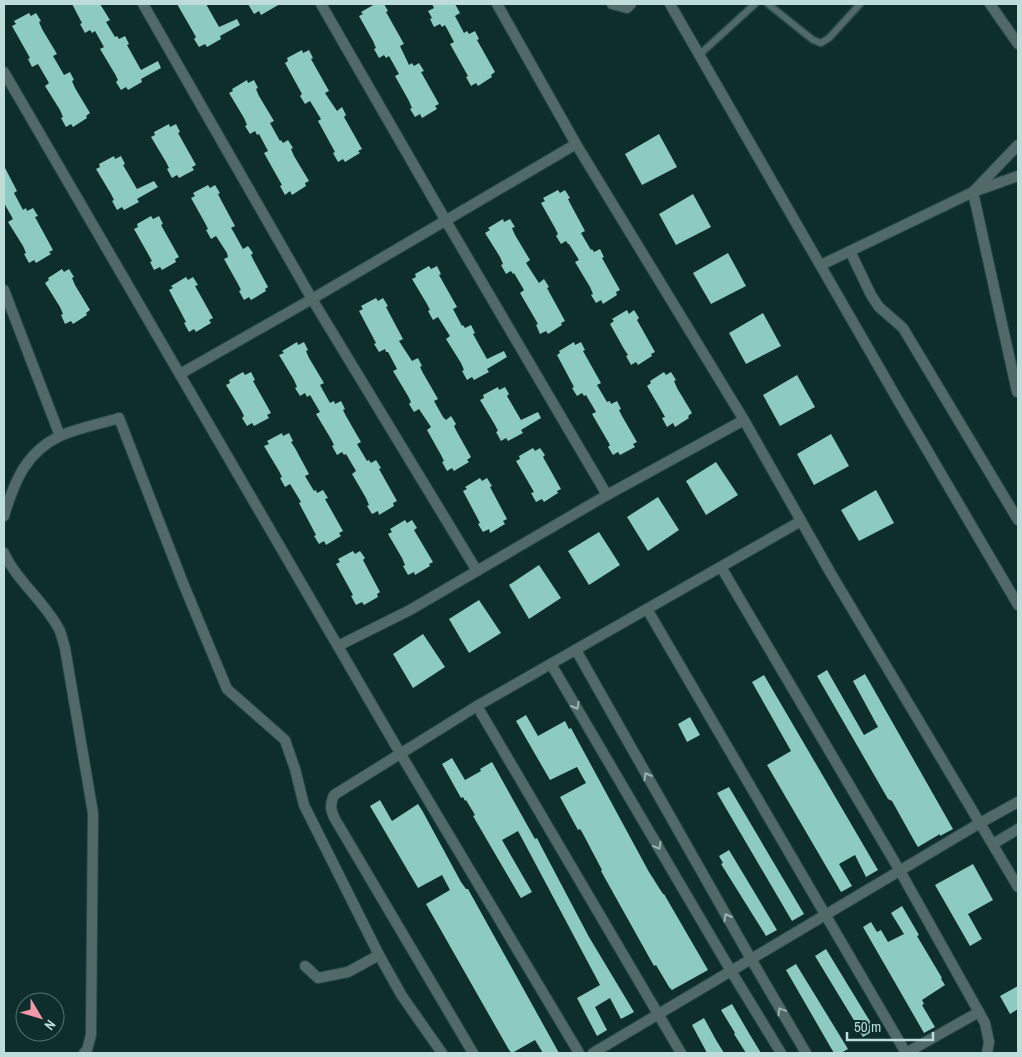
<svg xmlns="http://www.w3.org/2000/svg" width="1022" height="1057" font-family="'Archivo Narrow',sans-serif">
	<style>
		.building { fill: #8ccac2 }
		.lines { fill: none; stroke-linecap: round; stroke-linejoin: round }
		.service-casing { stroke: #294a47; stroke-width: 9 }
		.minor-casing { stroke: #294a47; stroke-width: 12 }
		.tertiary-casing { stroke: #294a47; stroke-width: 12 }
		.service { stroke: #526a67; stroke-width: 6 }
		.minor { stroke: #526a67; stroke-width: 10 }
		.tertiary { stroke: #526a67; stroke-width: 10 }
		.oneway { stroke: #98b4b0 }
	</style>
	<rect width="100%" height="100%" fill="#0d2e2b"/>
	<g class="building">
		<polygon points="72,4 100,4 110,20 106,22 115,37 117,36 119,39 125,36 129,44 127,45 141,70 158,61 161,68 141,79 142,82 128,90 126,87 121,90 116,82 118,80 115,74 100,49 104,47 95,31 92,33 90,30 85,33 80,24 82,23"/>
		<polygon points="177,4 206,4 219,27 237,19 240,25 220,36 221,39 207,47 205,44 199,47 194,39 196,37"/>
		<polygon points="248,4 280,4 261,15 259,11 254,14"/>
		<polygon points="375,4 384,4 388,11 386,12 404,44 400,46 409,65 412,63 414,66 419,63 424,71 421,72 439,104 435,106 437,109 422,118 420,114 415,117 410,109 412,108 409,101 395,76 399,74 389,56 386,58 384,55 379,58 374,49 376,48 373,41 359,16 363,14 361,12"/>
		<polygon points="432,4 455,4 460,13 455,16 464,33 467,31 469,34 475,31 479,39 477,40 495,72 491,75 492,77 478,86 476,83 471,86 466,77 468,76 450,44 454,42 445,25 442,27 440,24 434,27 430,19 432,18 428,11 434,8"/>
		<polygon points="29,13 31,16 36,13 41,21 39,22 42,29 57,54 53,56 64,75 70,72 74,80 72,81 75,88 90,113 86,116 87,118 73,127 71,124 66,127 61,118 63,117 60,110 45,86 49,83 38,64 32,67 28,59 30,58 12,26 16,24 14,21"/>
		<polygon points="302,50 303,53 309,50 313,58 311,59 329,91 325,93 337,111 342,107 346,115 344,117 362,149 358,151 360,153 345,162 343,159 338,162 333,153 335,152 318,121 321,119 310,101 305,104 300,96 302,94 285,63 288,61 287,58"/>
		<polygon points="247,80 248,83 254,80 258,88 256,89 259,96 274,121 270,123 280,141 281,140 283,143 288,140 293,148 291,149 294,156 309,181 305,183 306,186 292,195 290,191 285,195 280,186 282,185 278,178 264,153 268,151 259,134 257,135 255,131 250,134 245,126 247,125 244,118 229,93 233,91 232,89"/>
		<polygon points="169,124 170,127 176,124 180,132 178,133 196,165 192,167 194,170 179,178 177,175 172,178 167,169 169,168 166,162 151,137 155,135 154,132"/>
		<polygon points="659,134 677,167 642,185 625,154"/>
		<polygon points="114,156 115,159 121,156 125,164 123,165 137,189 154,181 158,187 137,199 139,202 124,210 122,207 117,210 112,201 114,200 111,194 96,169 100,167 99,164"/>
		<polygon points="4,166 17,191 14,193 23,210 26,208 27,211 33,208 38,216 35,217 53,250 49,252 51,254 36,263 34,260 29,263 24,254 26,253 23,246 8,222 13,219 4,203"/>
		<polygon points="208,185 210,188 215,185 220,193 218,194 221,200 235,226 231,228 233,231 243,249 248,246 253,253 251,255 254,261 268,287 265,289 266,291 251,300 249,297 244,300 239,291 241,290 238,284 224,259 228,257 227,253 216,236 211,239 206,230 208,229 205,223 191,198 195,196 193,193"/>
		<polygon points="558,190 560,193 565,190 570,198 568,199 571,205 585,231 581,233 591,250 592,249 594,252 600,249 604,257 602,258 620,290 616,292 617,295 603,304 601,300 596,303 591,295 593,294 590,287 575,262 579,260 569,244 568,244 566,241 561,244 556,236 558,234 555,228 541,203 545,201 543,198"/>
		<polygon points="693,194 711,227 676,245 659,214"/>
		<polygon points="151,216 153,219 159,216 163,224 161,225 179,257 175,259 176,262 162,270 160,267 154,270 150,262 152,261 134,229 138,227 137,224"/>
		<polygon points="503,219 504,222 510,219 515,227 512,228 515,235 530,260 526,263 539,283 544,279 549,287 547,288 565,321 561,323 562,325 548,334 546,331 540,334 536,325 538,324 520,293 524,290 514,273 513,274 511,271 506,274 501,265 503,264 500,257 485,233 490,230 488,228"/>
		<polygon points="728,253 746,286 711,304 693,273"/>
		<polygon points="429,266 431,269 437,266 441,274 439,275 457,307 453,309 462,326 463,325 465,328 471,325 475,333 473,334 487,359 504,351 507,357 487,369 489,372 474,380 472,377 467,380 462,371 464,370 461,363 446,339 450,336 438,317 433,320 428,311 430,310 427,304 412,279 416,277 415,274"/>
		<polygon points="62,269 64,272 69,269 74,277 72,278 75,285 90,310 86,313 87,315 73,324 71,321 65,324 61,315 63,314 60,307 45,283 49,280 48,278"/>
		<polygon points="186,277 188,280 193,277 198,285 195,286 199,293 213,318 209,320 211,323 196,332 194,329 189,332 184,323 186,322 169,290 173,288 171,286"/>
		<polygon points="376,298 378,301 383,298 388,306 386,307 403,339 399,341 412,361 418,358 422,366 420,367 423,373 438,399 434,401 443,417 446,420 451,416 456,424 454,426 457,432 471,457 467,460 469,462 454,471 452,468 447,471 442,462 444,461 441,455 427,430 431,427 419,409 414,412 409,404 411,402 408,396 393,371 397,369 388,352 386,352 385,349 379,352 374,344 376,343 359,311 363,309 361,306"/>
		<polygon points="627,310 629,314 634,310 639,318 637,320 655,352 651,354 652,356 638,365 636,362 631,365 626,356 628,355 624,349 610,324 614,321 612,319"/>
		<polygon points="763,313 781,346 746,364 729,333"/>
		<polygon points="297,342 298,345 304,342 308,350 306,351 309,358 324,383 320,385 330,403 334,401 335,404 341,401 345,409 343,410 346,416 361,442 357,444 367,461 369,460 371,463 376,460 381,468 379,469 397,501 393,503 394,506 379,515 378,511 372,514 367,506 369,505 366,498 352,474 356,471 346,454 344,455 342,452 337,455 332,446 334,445 331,439 316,414 320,412 310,395 307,397 305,393 300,396 295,388 297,387 294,380 279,355 284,353 282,351"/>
		<polygon points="574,342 575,345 581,342 585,350 583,351 601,383 597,385 607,402 610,401 611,404 617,401 621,409 619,410 622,416 637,442 633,444 635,447 620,455 618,452 613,455 608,447 610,445 592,414 596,412 586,395 584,396 582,393 577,396 572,388 574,387 557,355 560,353 559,351"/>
		<polygon points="243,372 245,375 251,372 255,380 253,381 271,413 267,415 269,418 254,426 252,423 247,426 242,418 244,416 241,410 226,385 230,383 229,380"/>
		<polygon points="664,372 666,375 671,372 676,380 674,381 677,388 692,413 688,416 689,418 675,427 673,423 667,427 662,418 665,417 661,410 647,386 651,383 650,381"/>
		<polygon points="797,375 815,407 780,426 763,395"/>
		<polygon points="498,387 499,390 505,387 509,394 507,396 521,420 538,412 541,418 521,430 523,433 508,441 506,438 501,441 496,432 498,431 495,425 480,400 484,398 483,395"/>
		<polygon points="282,433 283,436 289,433 293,441 291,442 295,448 309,474 305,476 314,491 316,490 317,493 323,490 328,498 325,499 343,531 339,533 341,536 326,545 324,541 319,544 314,536 316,535 299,503 301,502 290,484 285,487 280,478 282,477 279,471 264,446 269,444 267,441"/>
		<polygon points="831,434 849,466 814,485 797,454"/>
		<polygon points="533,448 535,451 540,448 545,455 543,457 561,489 557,491 558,493 544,502 542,499 536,502 531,493 534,492 516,461 520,459 519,456"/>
		<polygon points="716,462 738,495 706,515 686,481"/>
		<polygon points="480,478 482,481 487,478 492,486 490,487 507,519 503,521 505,524 490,533 489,529 483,532 478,524 480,523 463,491 467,489 465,487"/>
		<polygon points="876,490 894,523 859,541 841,510"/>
		<polygon points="658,497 679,530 648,551 627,517"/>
		<polygon points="405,520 407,523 412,520 417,528 414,530 433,562 429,564 430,566 415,575 414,572 408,575 403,566 405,565 402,558 388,534 392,532 390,529"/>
		<polygon points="599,532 620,565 589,585 568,551"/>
		<polygon points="353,551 355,554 360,551 365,558 363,560 380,592 377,594 378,597 364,605 362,602 356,605 351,596 353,595 336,564 340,562 338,559"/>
		<polygon points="539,565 561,598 529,619 509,585"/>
		<polygon points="479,600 501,633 469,653 449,619"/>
		<polygon points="423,634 445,667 413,688 393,654"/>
		<polygon points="827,670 864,735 878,727 853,681 865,674 953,829 940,836 940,834 918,847 916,844 892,801 888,799 817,676"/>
		<polygon points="764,675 878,870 866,877 855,855 839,864 852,886 841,892 767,765 791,751 752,682"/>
		<polygon points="526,715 538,736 565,721 569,729 571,728 649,872 663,894 664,894 708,970 672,990 669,987 656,965 654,966 601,871 602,870 582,832 580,829 578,830 560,797 586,783 577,767 550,780 516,721"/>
		<polygon points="690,717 700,735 687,742 678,724"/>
		<polygon points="452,758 465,780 481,771 480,769 492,762 535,839 537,838 541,846 589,937 634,1012 621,1019 610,998 595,1007 607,1030 597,1036 577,998 600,985 518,831 502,840 532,892 521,898 519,895 473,816 475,815 466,800 465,801 463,797 461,798 442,764"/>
		<polygon points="729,787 804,914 792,921 717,793"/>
		<polygon points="380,800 392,821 418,804 423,812 461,882 466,889 468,889 559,1053 543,1053 535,1040 512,1053 509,1050 426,904 450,890 442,875 418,888 370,806"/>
		<polygon points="729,850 777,930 766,936 721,864 723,863 719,856"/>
		<polygon points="973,864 993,900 968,914 982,939 970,946 935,885"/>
		<polygon points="902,906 919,935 917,936 942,978 941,979 945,985 922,1000 924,1004 922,1005 935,1027 924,1033 863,927 871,922 877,932 881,930 888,942 904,934 891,913"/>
		<polygon points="826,949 871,1023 869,1024 873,1031 863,1037 854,1022 855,1022 815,956"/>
		<polygon points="796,964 848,1049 841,1053 834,1053 831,1048 786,970"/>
		<polygon points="1018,986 1018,1009 1010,1014 1000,996"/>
		<polygon points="732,1004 750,1035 761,1053 746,1053 734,1034 735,1033 721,1010"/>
		<polygon points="704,1018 716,1040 724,1053 707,1053 692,1025"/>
	</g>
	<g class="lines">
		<g class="service-casing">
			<g id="service">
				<polyline points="768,4 813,40 821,43 829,38 860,4"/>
				<polyline points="699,55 755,4"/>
			</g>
		</g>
		<g class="minor-casing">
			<g id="minor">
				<polyline points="143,4 312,299 477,571"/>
				<polyline points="321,4 446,221 607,495"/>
				<polyline points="497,4 576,144 744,420 830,572 1018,887"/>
				<polyline points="612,4 627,8 631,4"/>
				<polyline points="990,4 1018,44"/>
				<polyline points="4,72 400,753 579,1053"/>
				<polyline points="850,251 871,295 879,307 903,328 1018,520"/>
				<polyline points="821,265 973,192 1018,176"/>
				<polyline points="4,290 60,436"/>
				<polyline points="180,374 312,299 576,144"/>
				<polyline points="1017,392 973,192 1018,145"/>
				<polyline points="119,418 183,583 227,689 285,740 295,769 304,805 379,955 402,996 442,1053"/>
				<polyline points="721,567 900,871 985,1023 989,1042 987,1053"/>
				<polyline points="647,609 906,1053"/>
				<polyline points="338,646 410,610 607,495 744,420"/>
				<polyline points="576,650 751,959 806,1053"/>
				<polyline points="551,664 731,971 781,1053"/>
				<polyline points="477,706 681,1053"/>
				<polyline points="993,844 1018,829"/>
				<polyline points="305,966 318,978 348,972 379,955"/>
				<path d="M473,1053L335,819C330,810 330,804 334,795L477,706L801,521"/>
				<polyline points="593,1053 980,823 1018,802"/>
				<polyline points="906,1053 979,1012"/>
			</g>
		</g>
		<g class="tertiary-casing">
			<g id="tertiary">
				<polyline points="670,4 899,402 1018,605"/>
				<path d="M4,516C14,482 26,452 60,436C78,428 100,424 119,418"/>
				<path d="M4,553C17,581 44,601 59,629C62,635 63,642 65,648L93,813L91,1035L87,1050L84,1053"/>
			</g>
		</g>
		<use href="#service" class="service"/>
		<use href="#minor" class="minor"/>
		<use href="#tertiary" class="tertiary"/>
	</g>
	<defs><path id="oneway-chevron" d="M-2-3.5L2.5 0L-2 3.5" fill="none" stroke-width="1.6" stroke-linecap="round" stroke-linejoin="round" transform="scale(1.25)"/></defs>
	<g class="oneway">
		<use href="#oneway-chevron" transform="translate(576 706) rotate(60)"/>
		<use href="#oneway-chevron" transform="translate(647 776) rotate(-120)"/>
		<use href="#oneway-chevron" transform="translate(658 846) rotate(60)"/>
		<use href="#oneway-chevron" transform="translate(727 917) rotate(-120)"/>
		<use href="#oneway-chevron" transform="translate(781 1011) rotate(-121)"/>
	</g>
	<rect width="1022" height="1057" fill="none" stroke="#bedcd8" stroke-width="10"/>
	<g transform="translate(40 1017) rotate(128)"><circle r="24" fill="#0d2e2b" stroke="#547470"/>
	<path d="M0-4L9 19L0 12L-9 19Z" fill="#f29aac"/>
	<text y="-8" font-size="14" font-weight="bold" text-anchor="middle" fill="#bedcd8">N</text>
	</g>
	<path d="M847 1032v8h86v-8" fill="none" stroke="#bedcd8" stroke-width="2.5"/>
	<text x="854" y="1032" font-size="15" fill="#bedcd8" stroke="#0d2e2b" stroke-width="4" paint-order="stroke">50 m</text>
</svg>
